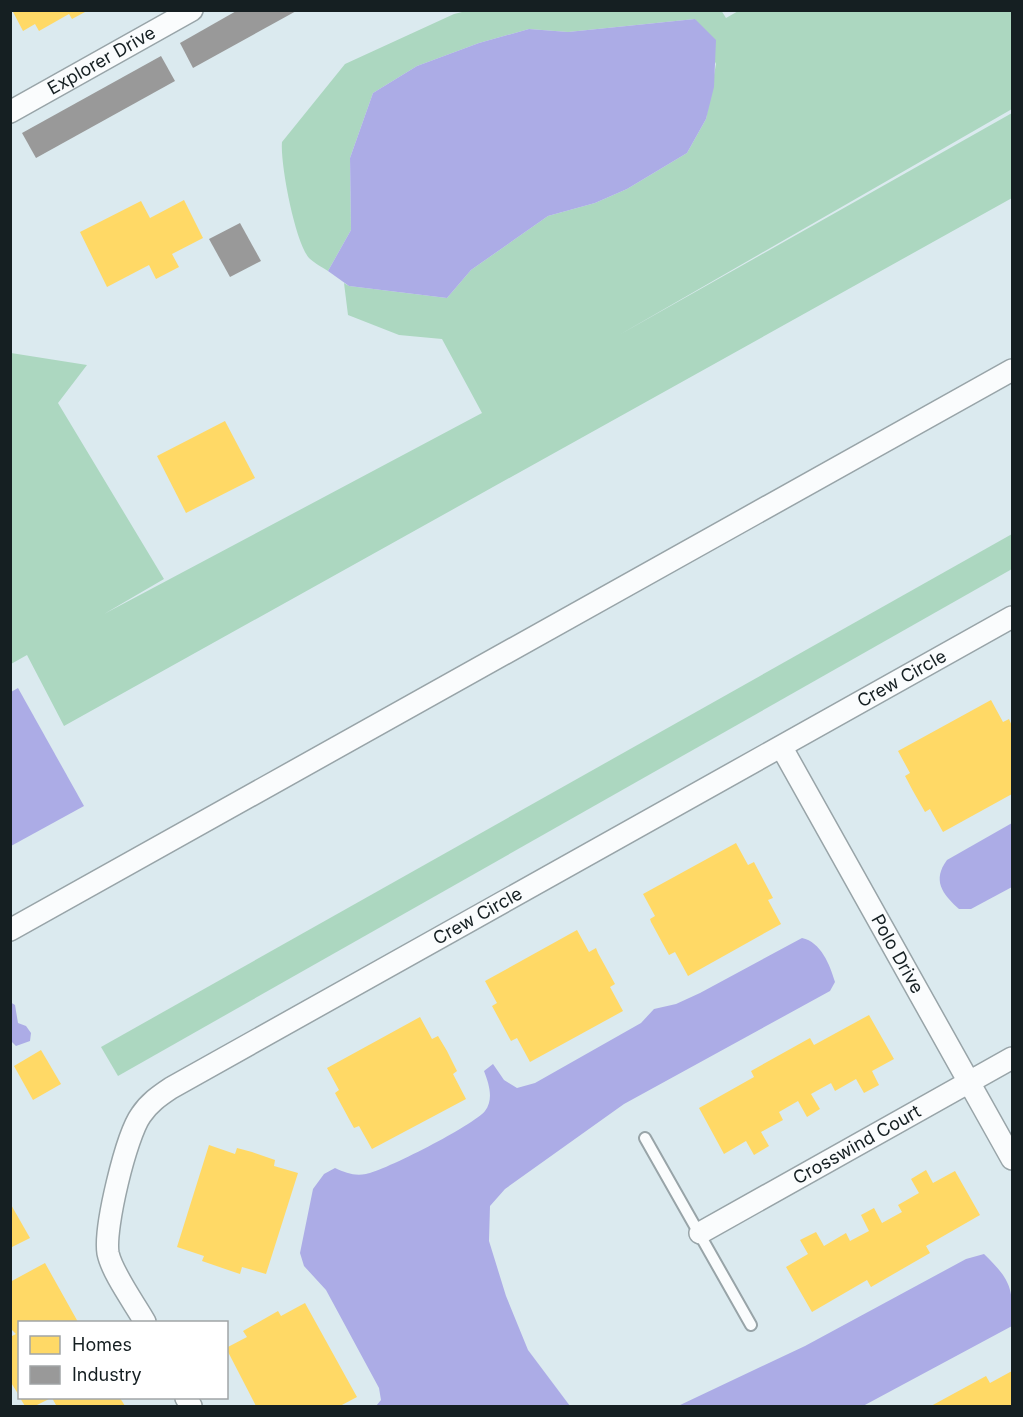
<svg xmlns="http://www.w3.org/2000/svg" width="1023" height="1417" font-family="Inter,sans-serif">
	<style>
		.green { fill: #acd7c0 }
		.water { fill: #acace6 }
		.homes { fill: #ffd966 }
		.industry { fill: #999 }
		.lines { fill: none; stroke-linecap: round; stroke-linejoin: round }
		.service-casing { stroke: #98a4a8; stroke-width: 14 }
		.minor-casing { stroke: #98a4a8; stroke-width: 24 }
		.service { stroke: #fafcfd; stroke-width: 10 }
		.minor { stroke: #fafcfd; stroke-width: 21 }
		.labels { text-anchor: middle; stroke-width: 6; stroke-linejoin: round; paint-order: stroke }
		.street-label { font-size: 18px; fill: #151f22; stroke: #fff }
	</style>
	<rect width="100%" height="100%" fill="#dbeaef"/>
	<g class="green">
		<path d="M721,10L726,18L740,10L1012,11V109L619,335L1012,113V198L64,726L27,655L11,664V353L87,365L58,403L164,579L104,614L482,413L442,339L399,335L348,315L344,283L349,286L447,298L471,270L548,216L595,203L627,189L687,153L706,119L716,64L695,19L568,32L529,29L479,43L417,66L373,93L350,158L351,230L328,271C322,267 314,263 309,258C295,242 280,163 282,142L345,64L454,14L466,11Z"/>
		<polygon points="1012,534 1012,569 118,1076 101,1047"/>
	</g>
	<g class="water">
		<polygon points="695,19 716,40 714,87 706,119 687,153 627,189 595,203 548,216 471,270 447,298 349,286 328,271 351,230 350,158 373,93 417,66 479,43 529,29 568,32"/>
		<polygon points="18,688 84,806 11,846 11,692"/>
		<path d="M1012,823V887L971,909H959C942,894 932,880 947,860Z"/>
		<path d="M802,938C821,942 830,965 835,982L830,991L624,1104L505,1189L490,1206L489,1241L506,1296L528,1350L570,1406H376L381,1400L379,1388L326,1290L304,1266L300,1253L313,1189L324,1174L335,1168C346,1173 354,1176 366,1174C384,1171 474,1125 485,1111C494,1099 489,1084 484,1071L493,1064L504,1080L517,1088L535,1083L641,1023L654,1009L676,1004L700,993Z"/>
		<polygon points="10,1002 15,1005 18,1023 26,1026 31,1033 30,1041 16,1046 11,1041"/>
		<path d="M984,1254C1012,1281 1013,1289 1012,1326L863,1406H678L805,1346L966,1259Z"/>
	</g>
	<g class="homes">
		<polygon points="12,10 84,10 85,12 72,19 69,14 39,31 35,24 23,31"/>
		<polygon points="184,200 203,238 172,254 179,267 156,279 149,265 107,287 80,232 141,201 150,218"/>
		<polygon points="225,421 255,478 186,513 157,456"/>
		<polygon points="991,700 1003,722 1009,719 1012,726 1012,794 943,832 930,809 925,812 913,791 905,776 910,773 898,751"/>
		<polygon points="736,843 748,865 754,862 755,864 773,898 768,900 781,924 688,976 675,952 669,955 651,922 650,919 655,916 643,894"/>
		<polygon points="577,930 589,952 596,948 598,953 615,984 610,987 623,1011 530,1062 517,1038 511,1041 492,1006 497,1003 485,981"/>
		<polygon points="869,1015 894,1059 872,1071 879,1085 864,1093 856,1079 835,1091 831,1083 811,1094 820,1109 807,1117 798,1101 779,1112 783,1120 761,1132 769,1146 754,1155 746,1141 724,1154 699,1108 754,1077 751,1071 810,1038 814,1045"/>
		<polygon points="420,1017 432,1039 438,1036 447,1051 457,1071 453,1074 466,1099 372,1149 359,1126 354,1128 349,1119 335,1093 339,1090 327,1068"/>
		<polygon points="41,1050 61,1084 33,1100 14,1066"/>
		<polygon points="209,1145 235,1154 237,1148 252,1152 275,1160 274,1166 298,1173 266,1274 242,1267 240,1274 231,1271 202,1261 204,1256 177,1247"/>
		<polygon points="926,1170 933,1183 955,1171 980,1215 926,1246 930,1253 871,1287 867,1280 812,1312 786,1267 808,1254 800,1240 816,1232 824,1246 846,1233 850,1241 869,1231 861,1215 874,1208 882,1223 902,1212 898,1205 919,1193 911,1179"/>
		<polygon points="10,1203 30,1238 10,1248"/>
		<polygon points="45,1263 78,1322 20,1322 20,1397 10,1381 10,1337 16,1334 10,1328 10,1282"/>
		<polygon points="305,1303 357,1397 340,1406 256,1406 226,1348 247,1337 243,1331 278,1311 281,1316"/>
		<polygon points="1012,1371 1012,1406 931,1406 986,1376 990,1383"/>
		<polygon points="20,1398 51,1398 35,1406 25,1406"/>
		<polygon points="52,1398 120,1398 125,1406 53,1406 56,1405"/>
	</g>
	<g class="industry">
		<polygon points="238,10 298,10 193,68 180,43"/>
		<polygon points="161,56 175,81 36,158 22,133"/>
		<polygon points="240,223 261,261 230,277 209,239"/>
	</g>
	<g class="lines">
		<g class="service-casing">
			<polyline id="service" points="645,1138 751,1325"/>
		</g>
		<g class="minor-casing">
			<g id="minor">
				<path id="s1" d="M10,112L192,10"/>
				<path id="s2" d="M782,748L1012,1159"/>
				<polyline points="10,930 1012,370"/>
				<path id="s3" d="M700,1233L1012,1058"/>
				<path id="s4" d="M145,1322C135,1304 112,1273 108,1253C104,1228 126,1136 141,1115C149,1103 159,1096 171,1088L1012,617"/>
				<polyline points="186,1398 191,1406"/>
			</g>
		</g>
		<use href="#service" class="service"/>
		<use href="#minor" class="minor"/>
	</g>
	<g class="labels">
		<g class="street-label">
			<text dy="6" stroke="none"><textPath href="#s1" startOffset="105">Explorer Drive</textPath></text>
			<text dy="6" stroke="none"><textPath href="#s4" startOffset="1100">Crew Circle</textPath></text>
			<text dy="6" stroke="none"><textPath href="#s4" startOffset="614">Crew Circle</textPath></text>
			<text dy="6" stroke="none"><textPath href="#s2" startOffset="236">Polo Drive</textPath></text>
			<text dy="6" stroke="none"><textPath href="#s3" startOffset="180">Crosswind Court</textPath></text>
		</g>
	</g>
	<rect width="1023" height="1417" fill="none" stroke="#151f22" stroke-width="24"/>
	<rect x="18" y="1321" width="210" height="78" fill="#ffffff" stroke="#a1a5a7" stroke-width="1.5"/>
	<rect x="30" y="1336" width="30" height="18" fill="#ffd966" stroke="#a1a5a7" stroke-width="1.5"/>
	<text x="72" y="1351" font-size="18" fill="#151f22">Homes</text>
	<rect x="30" y="1366" width="30" height="18" fill="#999999" stroke="#a1a5a7" stroke-width="1.5"/>
	<text x="72" y="1381" font-size="18" fill="#151f22">Industry</text>
</svg>
